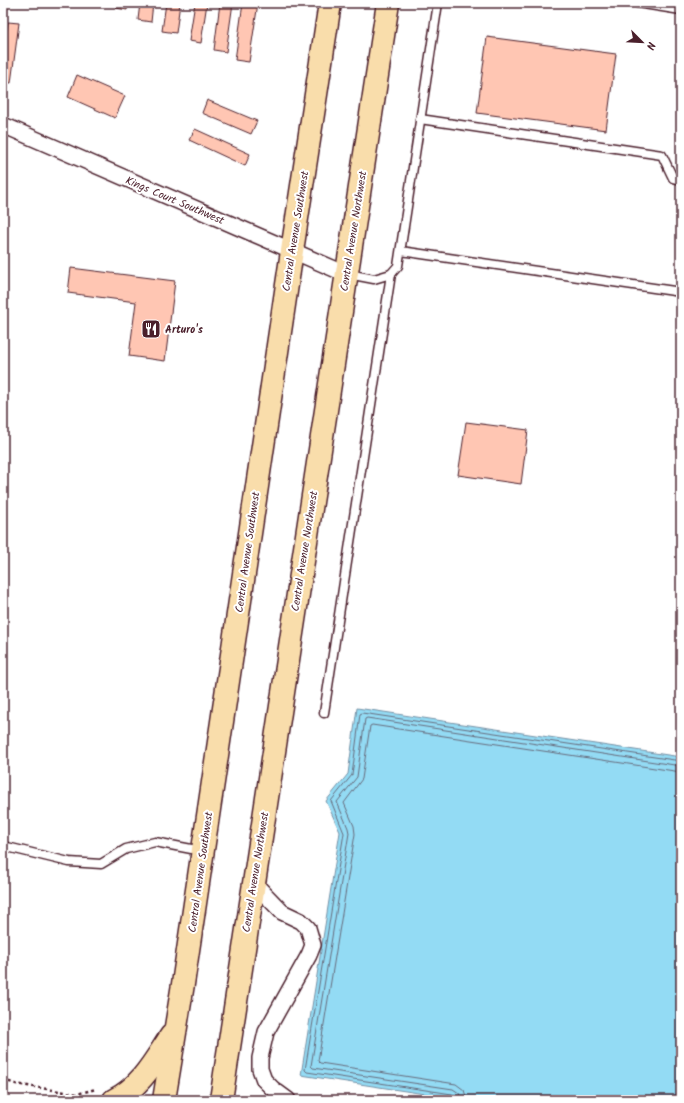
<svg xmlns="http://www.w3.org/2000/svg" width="684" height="1103" font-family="Kalam,sans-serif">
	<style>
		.water { fill: #93dbf4; stroke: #7690a4 }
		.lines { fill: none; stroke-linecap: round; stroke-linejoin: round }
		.shore { stroke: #676a7b; stroke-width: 1 }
		.building { fill: #ffc6b3; stroke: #4a1f2b }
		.service-casing { stroke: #4a1f2b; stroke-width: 11 }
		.minor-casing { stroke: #4a1f2b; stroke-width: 18 }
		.primary-casing { stroke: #4a1f2b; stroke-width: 25 }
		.path { stroke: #4a1f2b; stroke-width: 2.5; stroke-dasharray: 3 3; stroke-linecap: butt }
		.service { stroke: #fff; stroke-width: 8 }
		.minor { stroke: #fff; stroke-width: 15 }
		.primary { stroke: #f9ddab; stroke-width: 22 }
		.labels { text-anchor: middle; stroke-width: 4; stroke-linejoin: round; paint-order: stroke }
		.street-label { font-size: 11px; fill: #4a1f2b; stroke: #fff }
		.poi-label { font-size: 11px; font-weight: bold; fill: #4a1f2b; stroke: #fff; text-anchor: start }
	</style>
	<rect width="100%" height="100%" fill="#fff"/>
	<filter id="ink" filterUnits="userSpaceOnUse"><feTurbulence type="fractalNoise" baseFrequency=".025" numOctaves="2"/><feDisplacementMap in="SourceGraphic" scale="8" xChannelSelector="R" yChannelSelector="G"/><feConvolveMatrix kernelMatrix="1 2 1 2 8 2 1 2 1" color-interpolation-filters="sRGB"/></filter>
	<g filter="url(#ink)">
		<polygon class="water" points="357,708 681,757 681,1100 464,1100 301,1075 340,832 326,801 348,774"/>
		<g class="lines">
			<g class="shore">
				<polyline points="456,1100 455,1096 452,1094 307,1072 305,1070 344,833 331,801 352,775 360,714 362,713 681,761"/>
				<polyline points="461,1100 459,1093 453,1089 313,1068 311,1066 349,833 348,828 337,802 357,777 365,719 367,718 681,766"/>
				<polyline points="467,1100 464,1090 456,1084 320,1063 318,1061 355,834 354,826 344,803 362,779 370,726 372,725 681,772"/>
			</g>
		</g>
		<g class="building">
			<polygon points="117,3 128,3 127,10 116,8"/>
			<polygon points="140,3 153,3 151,22 138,20"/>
			<polygon points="166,3 180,3 176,33 162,31"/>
			<polygon points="195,3 207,3 201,43 189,41"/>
			<polygon points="220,3 233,3 226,52 214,50"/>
			<polygon points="243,3 258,3 249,62 235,60"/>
			<polygon points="8,22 19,23 11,83 3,82 3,52"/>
			<polygon points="487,37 616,54 606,130 477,113"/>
			<polygon points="77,75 125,96 115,118 68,97"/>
			<polygon points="207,100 257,121 251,134 202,113"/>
			<polygon points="195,129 250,154 245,166 189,140"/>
			<polygon points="71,268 175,281 165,361 129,356 136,302 68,293"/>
			<polygon points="466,422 528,430 521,484 458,475"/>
		</g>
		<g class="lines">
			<g class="service-casing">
				<g id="service">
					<polyline points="637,3 681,10"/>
					<polyline points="420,119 662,155 673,178 681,180"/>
					<polyline points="401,251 681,292"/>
					<polyline points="348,274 374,279 391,274 398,266 438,3"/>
					<polyline points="324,713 391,274"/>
					<polyline points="3,846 69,862 101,864 126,849 155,842 202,851"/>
				</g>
			</g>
			<g class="minor-casing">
				<g id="minor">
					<polyline points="3,125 346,274"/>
					<polyline points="253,882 282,912 301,921 308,928 313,945 309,955 266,1032 260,1058 260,1069 264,1080 273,1089 288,1100"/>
				</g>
			</g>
			<g class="primary-casing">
				<g id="primary">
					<path d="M114,1100C141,1087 155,1060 171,1036"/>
					<polyline points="164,1100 183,984 292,251 330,3"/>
					<polyline points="221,1100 388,3"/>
				</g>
			</g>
			<polyline class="path" points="3,1080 16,1084 77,1094 96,1089"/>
			<use href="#service" class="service"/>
			<use href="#minor" class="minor"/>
			<use href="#primary" class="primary"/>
		</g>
	</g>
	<defs>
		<g id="restaurant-square" transform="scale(1)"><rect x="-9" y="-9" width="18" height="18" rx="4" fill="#4a1f2b" stroke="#fff"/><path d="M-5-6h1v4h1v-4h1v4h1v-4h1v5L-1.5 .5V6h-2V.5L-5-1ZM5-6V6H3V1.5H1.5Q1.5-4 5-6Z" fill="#fff"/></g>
	</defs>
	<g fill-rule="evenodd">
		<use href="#restaurant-square" x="151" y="329"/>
	</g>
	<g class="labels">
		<g class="street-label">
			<text transform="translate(175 200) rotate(23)" y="4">Kings Court Southwest</text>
			<text transform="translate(295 231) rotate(-81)" y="4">Central Avenue Southwest</text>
			<text transform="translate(353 231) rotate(-81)" y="4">Central Avenue Northwest</text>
			<text transform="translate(304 551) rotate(-81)" y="4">Central Avenue Northwest</text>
			<text transform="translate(247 552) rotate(-82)" y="4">Central Avenue Southwest</text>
			<text transform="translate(200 872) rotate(-82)" y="4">Central Avenue Southwest</text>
			<text transform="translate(255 872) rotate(-81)" y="4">Central Avenue Northwest</text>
		</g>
		<g class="poi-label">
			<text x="165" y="333">Arturo's</text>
		</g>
	</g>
	<rect width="684" height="1103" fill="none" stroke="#fff" stroke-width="16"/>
	<rect x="8" y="8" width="668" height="1087" fill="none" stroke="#4a1f2b" stroke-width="1.5" filter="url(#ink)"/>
	<g transform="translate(642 42) rotate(114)" stroke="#ffffff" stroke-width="3" paint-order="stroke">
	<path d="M0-3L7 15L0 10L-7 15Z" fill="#4a1f2b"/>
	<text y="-6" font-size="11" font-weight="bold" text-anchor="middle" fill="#4a1f2b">N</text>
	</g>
</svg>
